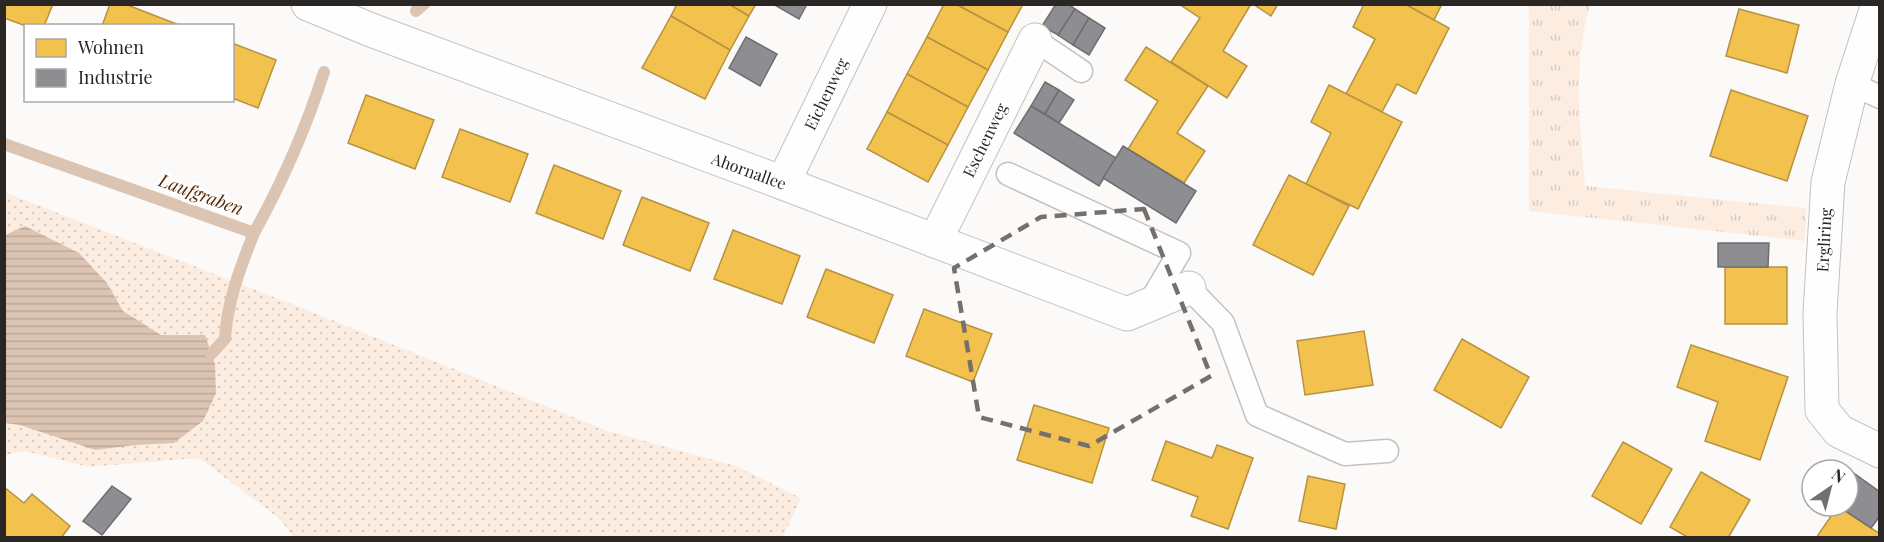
<svg xmlns="http://www.w3.org/2000/svg" width="1884" height="542" font-family="'Playfair Display',serif">
	<style>
		.grass { fill: url(#grass-tufts) }
		.park { fill: url(#park-dots) }
		.water { fill: url(#water-rules) }
		.homes { fill: #f2c14e; stroke: #b69241; stroke-width: 1.5 }
		.industry { fill: #8d8d92; stroke: #6f6e71; stroke-width: 1.5 }
		.lines { fill: none; stroke-linecap: round; stroke-linejoin: round }
		.stream { stroke: #dcc4b3; stroke-width: 12 }
		.lane-casing { stroke: #c4c1bf; stroke-width: 25 }
		.street-casing { stroke: #c4c1bf; stroke-width: 35 }
		.lane { stroke: #fffefe; stroke-width: 22 }
		.street { stroke: #fffefe; stroke-width: 33 }
		.marked { fill: none; stroke: #74706e; stroke-width: 4.5; stroke-dasharray: 12 8; stroke-linejoin: round }
		.labels { text-anchor: middle; stroke-width: 6; stroke-linejoin: round; paint-order: stroke }
		.street-label { font-size: 16px; fill: #2a2623; stroke: #fff }
		.water-label { font-size: 18px; font-style: italic; fill: #552a00; stroke: #fff }
	</style>
	<defs>
		<pattern id="grass-tufts" width="24" height="20" patternUnits="userSpaceOnUse" patternTransform="scale(1.5)"><rect width="24" height="20" fill="#fdede1"/><path d="M3 7l-1-3M5 7V3M7 7l1-3M15 17l-1-3M17 17v-4M19 17l1-3" fill="none" stroke="#d9cbc1"/></pattern>
		<pattern id="park-dots" width="8" height="8" patternUnits="userSpaceOnUse" patternTransform="scale(1.5)"><rect width="8" height="8" fill="#fdede1"/><path d="M2 2h.1M6 6h.1" fill="none" stroke="#d9cbc1" stroke-width="1.8" stroke-linecap="round"/></pattern>
		<pattern id="water-rules" width="6" height="5" patternUnits="userSpaceOnUse" patternTransform="scale(1.5)"><rect width="6" height="5" fill="#dcc4b3"/><path d="M0 2.5h6" fill="none" stroke="#bda89a"/></pattern>
	</defs>
	<rect width="100%" height="100%" fill="#fcfaf8"/>
	<path class="grass" d="M1529,5H1590C1573,62 1580,127 1585,186L1806,208L1805,241L1529,211Z"/>
	<polygon class="park" points="4,192 297,306 608,431 736,466 801,498 783,537 293,537 280,519 199,458 89,467 24,451 5,455"/>
	<polygon class="water" points="25,226 79,253 107,283 123,311 161,335 205,335 215,364 216,393 203,421 174,443 135,445 95,450 20,425 5,423 5,235"/>
	<g class="homes">
		<polygon points="4,4 53,4 44,26 26,26 4,18"/>
		<polygon points="110,4 125,4 179,25 102,26"/>
		<polygon points="677,4 729,4 749,16 730,50 671,16"/>
		<polygon points="729,4 756,4 749,16"/>
		<polygon points="944,4 956,4 1008,32 988,70 927,37"/>
		<polygon points="956,4 1023,4 1008,32"/>
		<polygon points="1179,4 1251,4 1223,51 1247,66 1227,98 1171,62 1200,18"/>
		<polygon points="1253,4 1278,4 1271,16"/>
		<polygon points="1364,4 1405,4 1449,28 1416,94 1397,84 1382,112 1346,94 1375,39 1353,27"/>
		<polygon points="1405,4 1442,4 1434,20"/>
		<polygon points="1739,9 1799,25 1787,73 1726,56"/>
		<polygon points="671,16 730,50 705,99 642,68"/>
		<polygon points="927,37 988,70 968,107 907,74"/>
		<polygon points="232,43 276,60 258,108 232,98"/>
		<polygon points="1146,47 1208,86 1177,133 1205,151 1184,183 1128,149 1158,101 1125,80"/>
		<polygon points="907,74 968,107 948,145 887,112"/>
		<polygon points="1329,85 1402,122 1358,209 1306,184 1331,133 1311,122"/>
		<polygon points="1731,90 1808,116 1787,181 1710,156"/>
		<polygon points="366,95 434,120 415,169 348,143"/>
		<polygon points="887,112 948,145 928,182 867,149"/>
		<polygon points="460,129 528,154 510,202 442,177"/>
		<polygon points="554,165 621,191 603,239 536,213"/>
		<polygon points="1289,175 1349,206 1313,275 1253,245"/>
		<polygon points="642,197 709,223 690,271 623,245"/>
		<polygon points="733,230 800,256 782,304 714,279"/>
		<rect x="1725" y="267" width="62" height="57"/>
		<polygon points="826,269 893,295 874,343 807,317"/>
		<polygon points="924,309 992,334 973,382 906,356"/>
		<polygon points="1364,331 1373,385 1305,395 1297,341"/>
		<polygon points="1462,339 1529,377 1501,428 1434,390"/>
		<polygon points="1691,345 1788,377 1760,460 1705,441 1718,402 1677,387"/>
		<polygon points="1034,405 1109,428 1092,483 1017,460"/>
		<polygon points="1166,441 1212,458 1217,445 1253,458 1228,529 1191,516 1198,497 1152,480"/>
		<polygon points="1623,442 1672,469 1641,524 1592,496"/>
		<polygon points="1701,472 1750,500 1728,538 1689,538 1670,527"/>
		<polygon points="1308,476 1345,484 1336,529 1299,521"/>
		<polygon points="4,487 24,503 32,494 70,526 61,538 4,538"/>
		<polygon points="1838,506 1880,534 1880,538 1816,538"/>
	</g>
	<g class="industry">
		<polygon points="773,4 807,4 799,19"/>
		<polygon points="1056,4 1068,4 1075,9 1058,35 1042,26"/>
		<polygon points="1075,9 1089,18 1073,45 1058,35"/>
		<polygon points="1089,18 1105,28 1089,55 1073,45"/>
		<polygon points="746,37 777,54 760,86 729,68"/>
		<polygon points="1045,82 1059,90 1045,114 1031,106"/>
		<polygon points="1059,90 1074,100 1059,123 1045,114"/>
		<polygon points="1031,106 1116,158 1099,186 1014,133"/>
		<polygon points="1123,146 1196,191 1176,223 1103,178"/>
		<polygon points="1718,243 1769,243 1768,267 1718,267"/>
		<polygon points="1848,469 1880,492 1880,516 1871,528 1838,506 1848,506"/>
		<polygon points="112,486 131,499 102,535 83,521"/>
	</g>
	<g class="lines">
		<g class="stream">
			<polyline points="416,11 424,4"/>
			<path d="M4,144L254,233C283,181 306,128 324,72"/>
			<path d="M211,354L225,339C227,302 240,268 254,233"/>
		</g>
		<g class="lane-casing">
			<g id="lane">
				<polyline points="1035,40 1081,71"/>
				<polyline points="1852,84 1880,97"/>
				<polyline points="1008,174 1179,253 1149,304"/>
				<polyline points="1189,288 1223,323 1257,415 1345,454 1387,451"/>
			</g>
		</g>
		<g class="street-casing">
			<g id="street">
				<polyline points="308,4 371,30 783,183 1127,314 1189,288"/>
				<polyline points="1878,4 1852,84 1828,182 1820,313 1822,410 1839,431 1880,451"/>
				<polyline points="783,183 870,4"/>
				<polyline points="935,241 1035,40"/>
			</g>
		</g>
		<use href="#lane" class="lane"/>
		<use href="#street" class="street"/>
	</g>
	<path class="marked" d="M1144,209L1211,376L1089,446L979,417L954,268L1041,217Z"/>
	<g class="labels">
		<g class="street-label">
			<text transform="translate(826 94) rotate(-64)" y="6">Eichenweg</text>
			<text transform="translate(985 140) rotate(-64)" y="6">Eschenweg</text>
			<text transform="translate(749 171) rotate(20)" y="6">Ahornallee</text>
			<text transform="translate(1824 240) rotate(-87)" y="6">Ergliring</text>
		</g>
		<g class="water-label">
			<text transform="translate(201 195) rotate(20)" y="6">Laufgraben</text>
		</g>
	</g>
	<rect width="1884" height="542" fill="none" stroke="#2a2623" stroke-width="12"/>
	<rect x="24" y="24" width="210" height="78" fill="#ffffff" stroke="#aaa8a7" stroke-width="1.5"/>
	<rect x="36" y="39" width="30" height="18" fill="#f2c14e" stroke="#aaa8a7" stroke-width="1.5"/>
	<text x="78" y="54" font-size="18" fill="#2a2623">Wohnen</text>
	<rect x="36" y="69" width="30" height="18" fill="#8d8d92" stroke="#aaa8a7" stroke-width="1.5"/>
	<text x="78" y="84" font-size="18" fill="#2a2623">Industrie</text>
	<g transform="translate(1830 488) rotate(35)"><circle r="28" fill="#ffffff" stroke="#aaa8a7" stroke-width="1.5"/>
	<path d="M0-4.5L10 22L0 15L-10 22Z" fill="#74706e"/>
	<text y="-9" font-size="16" font-weight="bold" text-anchor="middle" fill="#2a2623">N</text>
	</g>
</svg>
